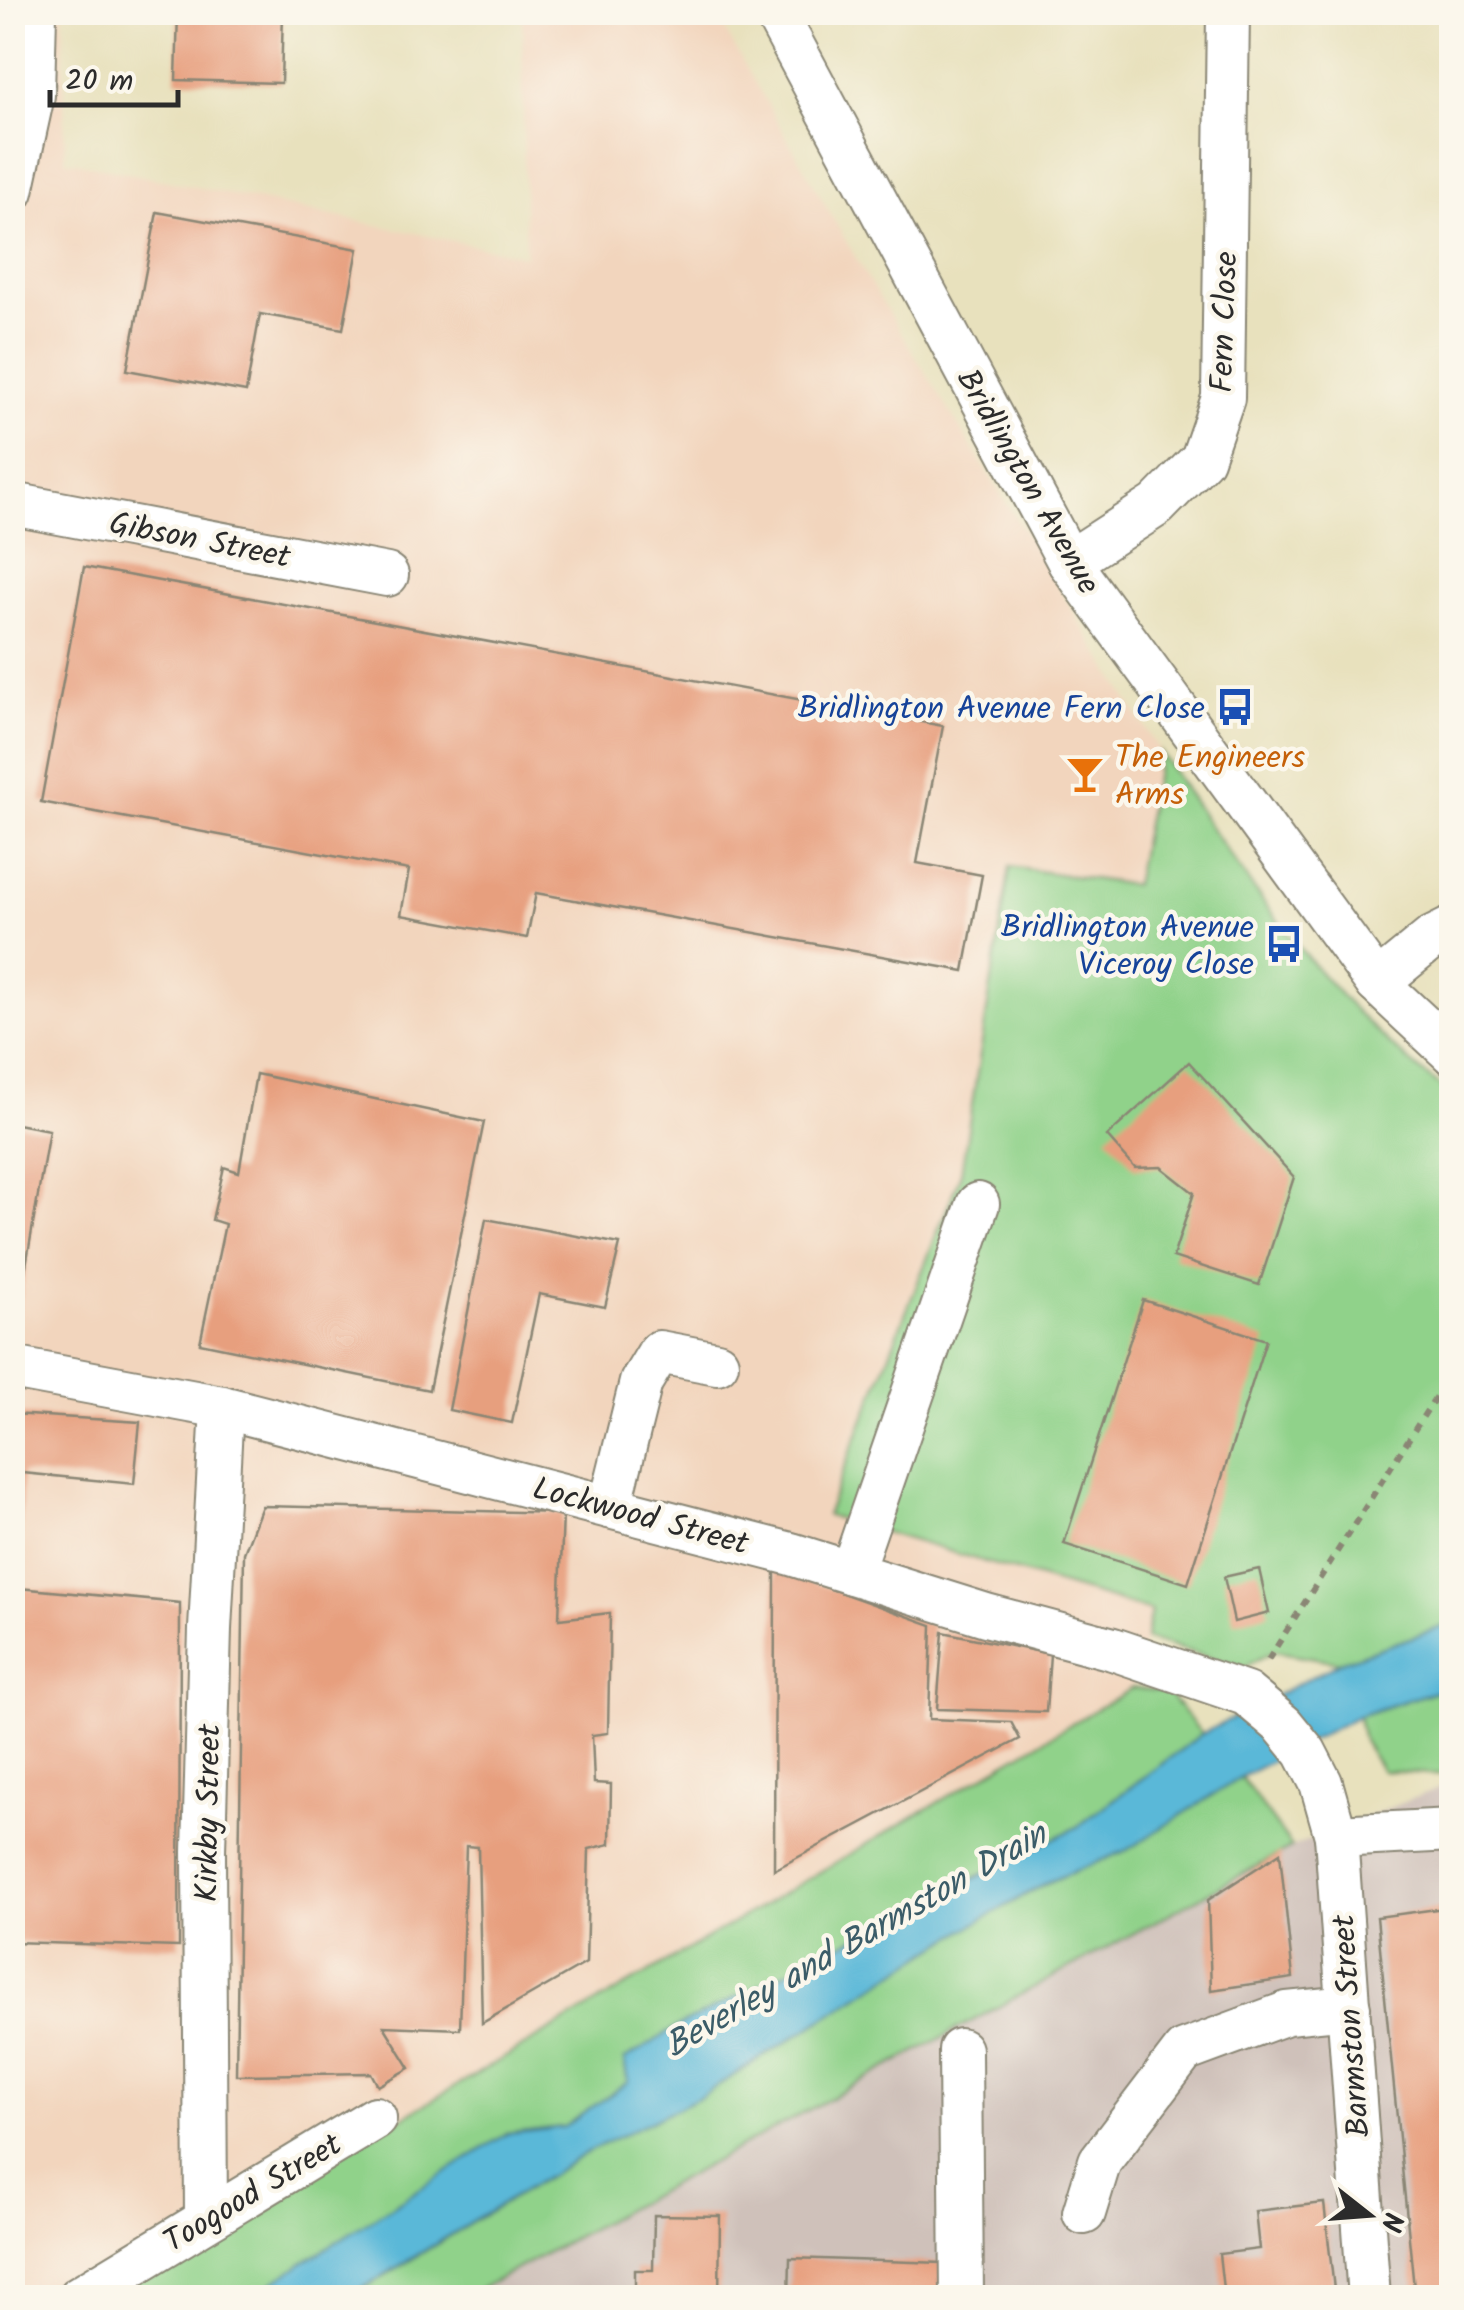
<svg xmlns="http://www.w3.org/2000/svg" width="1464" height="2310" font-family="Kalam,sans-serif">
	<style>
		.built { fill: #f2d5bd }
		.industrial { fill: #cfc1ba }
		.green { fill: #90d28a; stroke: #5e7e5a; stroke-width: 2.5 }
		.water { fill: #5ab8d8; stroke: #427282; stroke-width: 2.5 }
		.building { fill: #e79f7e }
		.lines { fill: none; stroke-linecap: round; stroke-linejoin: round }
		.minor-casing { stroke: #8a8674; stroke-width: 46 }
		.path { stroke: #8a8674; stroke-width: 6; stroke-dasharray: 8 8; stroke-linecap: butt }
		.minor { stroke: #fff; stroke-width: 42 }
		.labels { text-anchor: middle; stroke-width: 9; stroke-linejoin: round; paint-order: stroke }
		.street-label { font-size: 32px; fill: #2b2b2b; stroke: #fbf7ec }
		.transit-label { font-size: 32px; fill: #164399; stroke: #fbf7ec; text-anchor: end }
		.food-label { font-size: 32px; fill: #c56008; stroke: #fbf7ec; text-anchor: start }
		.water-label { font-size: 35px; font-style: italic; fill: #3b5c68; stroke: #fbf7ec }
	</style>
	<rect width="100%" height="100%" fill="#fbf7ec"/>
	<filter id="ink" filterUnits="userSpaceOnUse"><feTurbulence type="fractalNoise" baseFrequency=".01" numOctaves="2"/><feDisplacementMap in="SourceGraphic" scale="20" xChannelSelector="R" yChannelSelector="G"/><feConvolveMatrix kernelMatrix="1 2 1 2 8 2 1 2 1" color-interpolation-filters="sRGB"/></filter>
	<filter id="wash" filterUnits="userSpaceOnUse"><feTurbulence type="fractalNoise" baseFrequency=".0048" numOctaves="4" result="noise"/><feDisplacementMap in="SourceGraphic" scale="40" xChannelSelector="R" yChannelSelector="G"/><feGaussianBlur stdDeviation="2.25" result="paint"/><feColorMatrix in="noise" values="0 0 0 0 0 0 0 0 0 0 0 0 0 0 0 0 0 1.4 0 .05"/><feComposite in="paint" operator="in"/></filter>
	<g filter="url(#wash)">
		<rect width="100%" height="100%" fill="#e8e1bd"/>
		<polygon class="built" points="12,13 63,13 65,160 525,256 522,13 715,13 869,281 1160,752 1134,885 1010,867 961,1173 827,1514 1151,1611 1132,1688 96,2298 12,2297"/>
		<polygon class="industrial" points="1451,1783 1451,2297 465,2298 1292,1847"/>
		<g class="green">
			<path d="M1160,752C1242,876 1328,1006 1451,1094V1624L1340,1662L1274,1651L1244,1667L1145,1639L1151,1611L826,1515L961,1173L1010,867L1134,885Z"/>
			<polygon points="1451,1686 1451,1775 1382,1771 1363,1741 1358,1716"/>
			<polygon points="1132,1688 1167,1692 1202,1734 1077,1827 681,2025 625,2060 629,2082 564,2127 506,2134 354,2235 248,2297 96,2298"/>
			<polygon points="1241,1777 1292,1847 465,2297 348,2298 591,2150 698,2098 950,1938 1046,1883 1127,1850"/>
		</g>
		<polygon class="water" points="1451,1624 1451,1686 1358,1716 1241,1777 1127,1850 1046,1883 950,1938 698,2098 591,2150 348,2297 248,2298 506,2134 564,2127 628,2082 624,2060 681,2025 1077,1827 1202,1734 1340,1662"/>
		<g id="blocks">
			<g class="building">
				<polygon points="178,12 283,12 281,83 176,80"/>
				<polygon points="157,212 358,249 343,329 260,314 246,392 127,370"/>
				<polygon points="84,567 943,726 917,863 982,875 964,971 536,893 527,938 401,915 409,870 41,802"/>
				<polygon points="1189,1062 1294,1177 1259,1285 1173,1257 1194,1193 1161,1167 1135,1168 1107,1136"/>
				<polygon points="256,1074 484,1122 429,1390 200,1343 225,1224 212,1220 224,1167 239,1172"/>
				<polygon points="12,1123 49,1130 16,1325 12,1324"/>
				<polygon points="486,1219 620,1244 605,1307 539,1294 512,1423 449,1410"/>
				<polygon points="1143,1300 1266,1340 1188,1584 1064,1544"/>
				<polygon points="12,1414 140,1422 134,1484 22,1473 19,1588 180,1603 179,1947 12,1942"/>
				<polygon points="262,1506 563,1513 559,1619 610,1613 608,1733 592,1735 594,1783 611,1784 610,1844 589,1849 586,1963 482,2023 478,1847 466,1846 460,2029 384,2026 410,2068 378,2086 371,2073 236,2075 244,1553"/>
				<polygon points="775,1569 932,1625 929,1719 1011,1722 1020,1739 774,1870"/>
				<polygon points="1259,1569 1269,1613 1234,1622 1224,1577"/>
				<polygon points="943,1632 1050,1654 1046,1712 937,1709"/>
				<polygon points="1280,1853 1293,1978 1211,1990 1208,1900"/>
				<polygon points="1452,1907 1452,2298 1415,2298 1377,1917"/>
				<polygon points="1324,2203 1335,2298 1224,2298 1219,2254 1259,2249 1255,2211"/>
				<polygon points="654,2215 720,2216 719,2298 635,2298 635,2270 653,2270"/>
				<polygon points="790,2258 943,2263 941,2298 789,2298"/>
			</g>
		</g>
	</g>
	<g filter="url(#ink)">
		<use href="#blocks" fill-opacity="0" stroke="#8a8674" stroke-width="2.5"/>
		<g class="lines">
			<g class="minor-casing">
				<g id="minor">
					<polyline points="775,12 1069,562 1377,983 1452,1053"/>
					<polyline points="12,191 33,95 35,12"/>
					<polyline points="12,504 387,575"/>
					<polyline points="1069,562 1157,505 1202,459 1223,398 1228,12"/>
					<polyline points="1377,983 1432,938 1452,928"/>
					<polyline points="12,1368 222,1407 791,1554 986,1615 1113,1649 1246,1694 1283,1725 1305,1752 1321,1783 1336,1836 1369,2298"/>
					<polyline points="610,1507 641,1382 659,1352 717,1363"/>
					<polyline points="851,1573 978,1204"/>
					<polyline points="1336,1836 1452,1830"/>
					<polyline points="960,2050 962,2298"/>
					<polyline points="1084,2213 1100,2161 1184,2051 1287,2013 1349,2007"/>
					<polyline points="206,2219 204,1852 210,1629 222,1407"/>
					<polyline points="78,2298 375,2118"/>
				</g>
			</g>
			<polyline class="path" points="1268,1660 1452,1371"/>
			<use href="#minor" class="minor"/>
		</g>
	</g>
	<defs>
		<g id="bus-bare" transform="scale(3)"><path d="M-5-6H5V4H4V6H2V4H-2V6H-4V4H-5ZM-3.5-4V0h7V-4ZM-3.5 1.2v1.5H-2V1.2ZM2 1.2v1.5H3.5V1.2Z" fill="#1a4fb4" stroke="#fbf7ec" stroke-width="2.5" paint-order="stroke"/></g>
		<g id="bar-bare" transform="scale(3)"><path d="M-6-5H6L.8 .8V4.5H3.5V6h-7V4.5H-.8V.8Z" fill="#e8710a" stroke="#fbf7ec" stroke-width="2.5" paint-order="stroke"/></g>
	</defs>
	<g fill-rule="evenodd">
		<use href="#bus-bare" x="1235" y="707"/>
		<use href="#bar-bare" x="1085" y="774"/>
		<use href="#bus-bare" x="1284" y="944"/>
	</g>
	<g class="labels">
		<g class="street-label">
			<text transform="translate(1223 322) rotate(-88)" y="11">Fern Close</text>
			<text transform="translate(1029 481) rotate(60)" y="11">Bridlington Avenue</text>
			<text transform="translate(200 539) rotate(11)" y="11">Gibson Street</text>
			<text transform="translate(641 1515) rotate(15)" y="11">Lockwood Street</text>
			<text transform="translate(207 1813) rotate(-89)" y="11">Kirkby Street</text>
			<text transform="translate(1350 2026) rotate(-94)" y="11">Barmston Street</text>
			<text transform="translate(252 2192) rotate(-31)" y="11">Toogood Street</text>
		</g>
		<g class="transit-label">
			<text x="1205" y="718">Bridlington Avenue Fern Close</text>
			<text x="1254" y="937">Bridlington Avenue<tspan x="1254" dy="37">Viceroy Close</tspan></text>
		</g>
		<g class="food-label">
			<text x="1115" y="767">The Engineers<tspan x="1115" dy="37">Arms</tspan></text>
		</g>
		<g class="water-label">
			<text transform="translate(855 1939) rotate(-30)" y="12">Beverley and Barmston Drain</text>
		</g>
	</g>
	<rect width="1464" height="2310" fill="none" stroke="#fbf7ec" stroke-width="50"/>
	<g transform="translate(1369 2215) rotate(107)" stroke="#fbf7ec" stroke-width="8" paint-order="stroke">
	<path d="M0-8L18 38L0 25L-18 38Z" fill="#2b2b2b"/>
	<text y="-15" font-size="28" font-weight="bold" text-anchor="middle" fill="#2b2b2b">N</text>
	</g>
	<path d="M50 90v15h128v-15" fill="none" stroke="#2b2b2b" stroke-width="5"/>
	<text x="65" y="90" font-size="30" fill="#2b2b2b" stroke="#fbf7ec" stroke-width="8" paint-order="stroke">20 m</text>
</svg>
